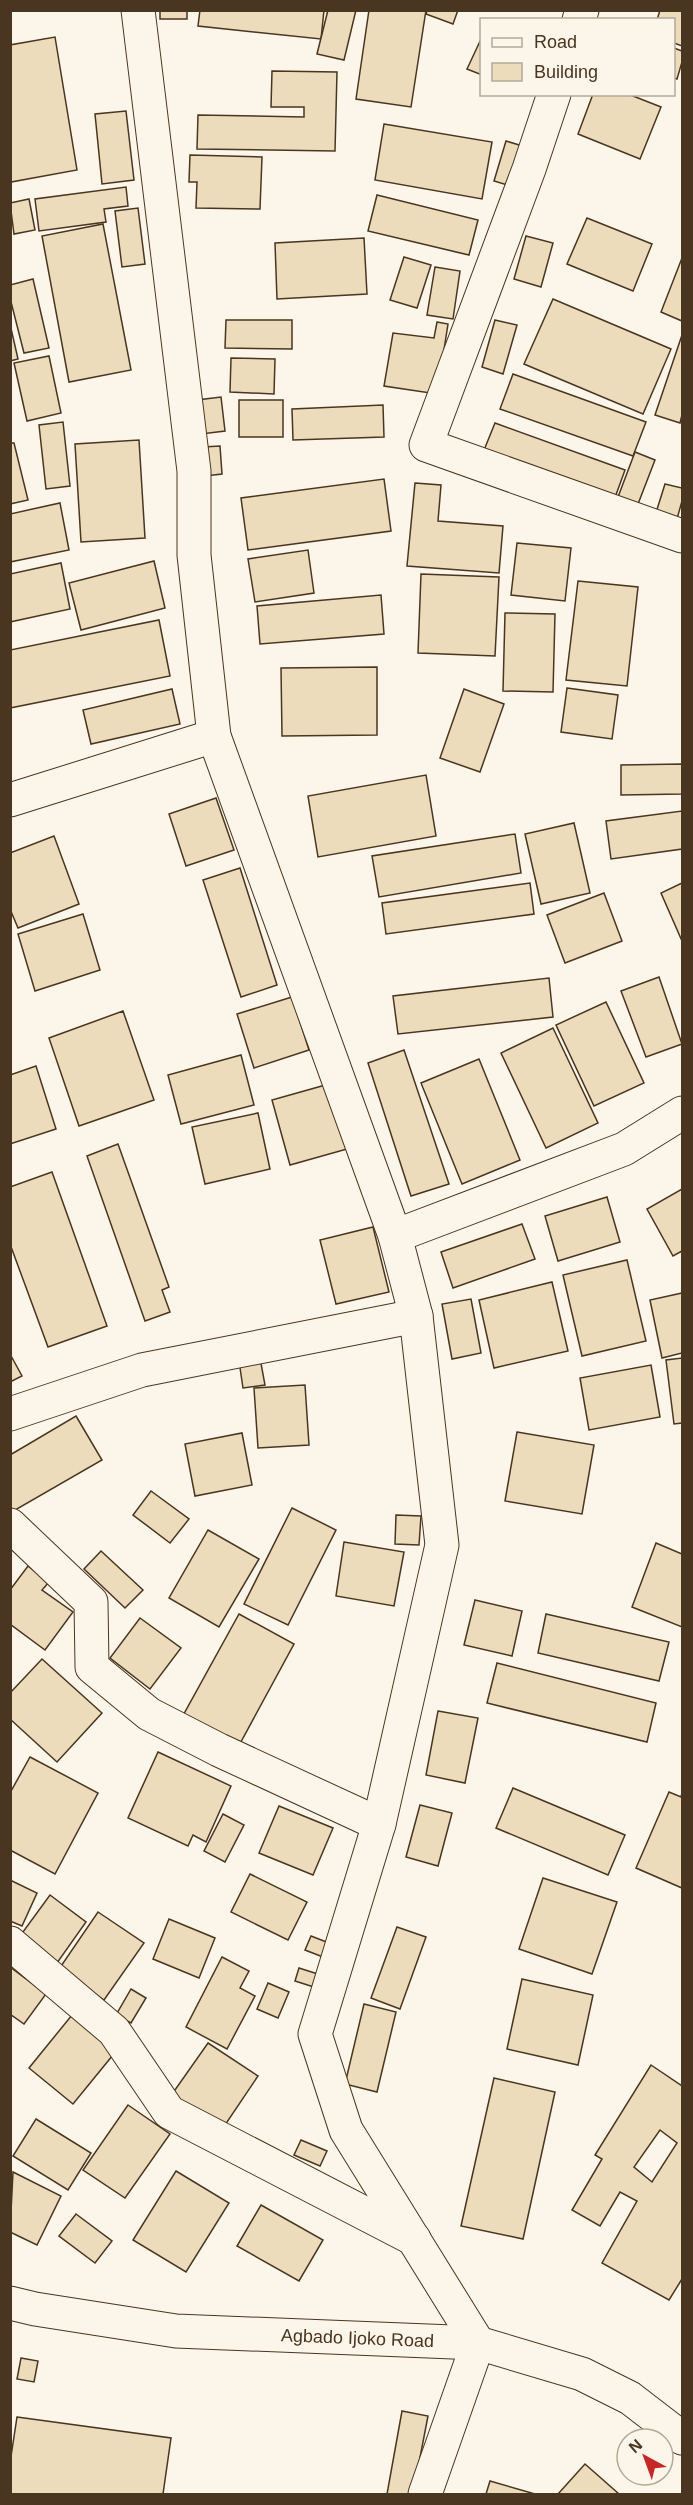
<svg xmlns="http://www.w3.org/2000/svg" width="693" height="2505" font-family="Arial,sans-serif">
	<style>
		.building { fill: #ecdcbc; stroke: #4a3520; stroke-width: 1.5; fill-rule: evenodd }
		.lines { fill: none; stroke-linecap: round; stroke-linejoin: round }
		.minor-casing { stroke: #4a3520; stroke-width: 35 }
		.minor { stroke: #fbf6e9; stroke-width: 33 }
		.labels { text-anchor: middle; stroke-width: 4.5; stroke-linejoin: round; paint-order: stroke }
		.street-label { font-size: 18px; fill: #4a3520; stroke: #fbf6e9 }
	</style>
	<rect width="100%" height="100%" fill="#fbf6e9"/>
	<g class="building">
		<rect x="160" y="10" width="27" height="9"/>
		<polygon points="200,10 324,10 321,39 198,26"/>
		<polygon points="328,10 356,10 344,60 317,54"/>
		<polygon points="369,10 426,10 411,107 356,99"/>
		<polygon points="427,10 458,10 453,24 426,14"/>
		<polygon points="660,10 682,10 682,46 674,43 674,20 657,20"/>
		<polygon points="55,37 77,170 11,182 10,45"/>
		<polygon points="482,37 482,75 467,69"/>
		<polygon points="674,48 682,51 682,62 677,79 674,78"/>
		<polygon points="272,71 337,72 335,151 197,149 198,115 304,117 304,107 271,107"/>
		<polygon points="593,94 628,94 661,107 640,159 578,134"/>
		<polygon points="126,111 134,180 102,184 95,114"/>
		<polygon points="384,124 492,142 482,199 375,180"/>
		<polygon points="506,141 526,147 514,187 494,181"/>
		<polygon points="190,155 262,157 260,209 196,208 197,182 189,182"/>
		<polygon points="126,187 128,206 104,209 106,222 39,231 35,199"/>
		<polygon points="377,195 478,220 469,255 368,231"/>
		<polygon points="29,199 35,230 14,234 10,203"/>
		<polygon points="138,208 145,264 122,267 115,211"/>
		<polygon points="587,218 652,244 633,291 567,264"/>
		<polygon points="103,224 131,370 69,382 42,236"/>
		<polygon points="526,236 553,243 541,287 514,279"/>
		<polygon points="364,238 367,294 277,299 275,243"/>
		<polygon points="404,257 431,265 417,308 390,300"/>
		<polygon points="682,258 682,321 661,312"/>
		<polygon points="435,267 460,271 453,319 427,315"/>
		<polygon points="33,279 49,348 24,353 10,298 10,285"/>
		<polygon points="553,299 671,349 643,414 524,364"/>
		<polygon points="226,320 292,320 292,349 225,348"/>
		<polygon points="495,320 517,325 503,374 482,367"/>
		<polygon points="437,322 448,324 437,394 384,386 393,333 434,338"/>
		<polygon points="10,324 18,359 10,361"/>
		<polygon points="682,335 682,415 680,423 655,415"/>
		<polygon points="49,356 61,413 27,421 14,363"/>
		<polygon points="231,358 275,359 274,394 230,392"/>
		<polygon points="513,374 646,422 633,456 500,409"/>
		<polygon points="221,397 225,431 201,434 197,400"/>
		<rect x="239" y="400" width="44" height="37"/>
		<polygon points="383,405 384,437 293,440 292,409"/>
		<polygon points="63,422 70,486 46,489 39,425"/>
		<polygon points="495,423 625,470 613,503 482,455"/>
		<polygon points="139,440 145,538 81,542 75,444"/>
		<polygon points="10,443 14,443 28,500 10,504"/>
		<polygon points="220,446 222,474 205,476 203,447"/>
		<polygon points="635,452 655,460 638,504 618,497"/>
		<polygon points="384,479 391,531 248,550 241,498"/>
		<polygon points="415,483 441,485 438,521 503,526 499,573 407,566"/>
		<polygon points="665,484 682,488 682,501 675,526 654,519"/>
		<polygon points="60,503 69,550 10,562 10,514"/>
		<polygon points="517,543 571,548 565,601 511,595"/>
		<polygon points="308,550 314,593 255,602 248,559"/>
		<polygon points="154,561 165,608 81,630 69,583"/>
		<polygon points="61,563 70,609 10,622 10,574"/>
		<polygon points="421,574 499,577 495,656 418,653"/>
		<polygon points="578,581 638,587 627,686 566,680"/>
		<polygon points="381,595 384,634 260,644 257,606"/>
		<polygon points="505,613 555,614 553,692 503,691"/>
		<polygon points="159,620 170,676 10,708 10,650"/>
		<polygon points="377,667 377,735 282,736 281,668"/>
		<polygon points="567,688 618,695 612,739 561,732"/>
		<polygon points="172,689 180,724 91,744 83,710"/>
		<polygon points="464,689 504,704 480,772 440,758"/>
		<polygon points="682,764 682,794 621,795 621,765"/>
		<polygon points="426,775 436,836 318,857 308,796"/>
		<polygon points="216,798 234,850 186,866 169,814"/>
		<polygon points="682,811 682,849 611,859 606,821"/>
		<polygon points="574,823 590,893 541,904 525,834"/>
		<polygon points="515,834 521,873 379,897 372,856"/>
		<polygon points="54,836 79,904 18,928 10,909 10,853"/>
		<polygon points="240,868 277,985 241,997 203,880"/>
		<polygon points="530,883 534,914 386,934 382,903"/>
		<polygon points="682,883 682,941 661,893"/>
		<polygon points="604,893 622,941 565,963 547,915"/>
		<polygon points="83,914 100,970 35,991 18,934"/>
		<polygon points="659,977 682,1044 646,1057 621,991"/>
		<polygon points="549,978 553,1017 398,1034 393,996"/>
		<polygon points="292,997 309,1050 254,1068 237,1014"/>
		<polygon points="606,1002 644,1083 594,1106 556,1025"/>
		<polygon points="123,1011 154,1100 79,1126 49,1038"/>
		<polygon points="553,1028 598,1123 546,1148 501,1053"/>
		<polygon points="404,1050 449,1184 411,1196 368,1063"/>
		<polygon points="241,1055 254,1105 181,1124 168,1075"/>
		<polygon points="479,1059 520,1160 462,1184 421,1083"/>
		<polygon points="36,1066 56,1129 10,1144 10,1075"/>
		<polygon points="329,1084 347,1149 290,1165 272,1100"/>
		<polygon points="258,1113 270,1169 205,1184 192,1127"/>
		<polygon points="118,1144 169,1287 162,1290 170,1312 145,1321 87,1156"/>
		<polygon points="52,1172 107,1326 48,1347 10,1244 10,1187"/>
		<polygon points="682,1189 682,1251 673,1256 647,1209"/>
		<polygon points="607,1197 620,1242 558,1261 545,1216"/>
		<polygon points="522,1224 535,1259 453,1288 441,1252"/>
		<polygon points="373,1227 389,1292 336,1304 320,1240"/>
		<polygon points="627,1260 646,1341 582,1356 563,1275"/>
		<polygon points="552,1282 568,1351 494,1368 479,1300"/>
		<polygon points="682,1293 682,1353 662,1358 650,1300"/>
		<polygon points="471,1299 481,1353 452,1359 442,1304"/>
		<polygon points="10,1354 22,1376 10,1382"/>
		<polygon points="260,1358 265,1385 243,1388 239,1361"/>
		<polygon points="682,1358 682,1423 674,1424 666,1360"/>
		<polygon points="651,1365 660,1417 589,1430 580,1378"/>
		<polygon points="305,1385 309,1445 258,1448 254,1388"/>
		<polygon points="76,1416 102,1460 10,1513 10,1455"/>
		<polygon points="517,1432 594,1445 582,1514 505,1501"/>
		<polygon points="242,1433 252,1485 195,1496 185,1444"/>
		<polygon points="151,1491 189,1519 170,1543 133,1515"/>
		<polygon points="292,1508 336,1530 288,1625 244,1604"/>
		<polygon points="396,1515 421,1516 419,1545 395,1544"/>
		<polygon points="208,1530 259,1559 219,1627 169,1598"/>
		<polygon points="344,1542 404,1552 394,1606 336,1596"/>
		<polygon points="656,1543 682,1554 682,1627 632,1607"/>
		<polygon points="101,1551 143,1590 125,1608 84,1569"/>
		<polygon points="28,1566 49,1582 42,1590 73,1612 45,1650 10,1624 10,1590"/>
		<polygon points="475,1600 522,1611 512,1656 464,1645"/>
		<polygon points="239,1614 294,1644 236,1751 180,1721"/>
		<polygon points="546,1614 669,1642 659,1681 538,1653"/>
		<polygon points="140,1618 181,1648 150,1689 110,1658"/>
		<polygon points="42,1659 102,1713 57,1762 10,1719 10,1693"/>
		<polygon points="497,1663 656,1703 647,1742 487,1703"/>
		<polygon points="438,1711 478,1718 465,1783 426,1775"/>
		<polygon points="158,1752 231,1786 206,1842 193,1835 188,1846 128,1818"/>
		<polygon points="30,1757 98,1793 55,1874 10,1850 10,1793"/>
		<polygon points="513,1788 625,1835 608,1875 496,1828"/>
		<polygon points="669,1792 681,1797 682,1793 682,1888 636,1868"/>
		<polygon points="420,1805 452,1813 438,1866 406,1857"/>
		<polygon points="279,1806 333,1828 313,1875 259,1853"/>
		<polygon points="223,1814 244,1825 225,1862 204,1851"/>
		<polygon points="250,1874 307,1902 288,1940 231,1912"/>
		<polygon points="543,1878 617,1902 592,1974 519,1949"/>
		<polygon points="10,1880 37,1893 22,1926 10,1921"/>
		<polygon points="50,1895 86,1922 57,1963 20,1936"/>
		<polygon points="98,1912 144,1943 104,2000 59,1969"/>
		<polygon points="169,1919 215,1938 199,1978 153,1959"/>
		<polygon points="397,1927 426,1937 400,2009 371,1998"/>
		<polygon points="311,1936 329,1943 323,1957 305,1950"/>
		<polygon points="222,1957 249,1971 240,1988 255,1996 227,2049 186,2027"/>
		<polygon points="10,1967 46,1994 24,2024 10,2014"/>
		<polygon points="299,1968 321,1975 317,1988 295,1981"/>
		<polygon points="522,1979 593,1995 578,2065 507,2049"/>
		<polygon points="268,1983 289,1992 278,2018 257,2009"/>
		<polygon points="131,1989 146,1998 131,2023 116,2015"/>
		<polygon points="364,2004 396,2012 377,2092 345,2084"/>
		<polygon points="72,2015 117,2050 73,2104 29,2068"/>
		<polygon points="208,2043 258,2076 221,2131 170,2097"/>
		<path d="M651,2065L682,2086V2279L669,2300L602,2263L637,2201L620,2192L600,2226L572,2210L602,2159L595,2155ZM660,2130L677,2143L652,2182L634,2167Z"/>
		<polygon points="494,2078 555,2092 523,2239 461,2226"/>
		<polygon points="128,2105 170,2134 125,2198 83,2170"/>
		<polygon points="36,2119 91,2153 68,2190 13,2156"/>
		<polygon points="301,2140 327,2151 320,2166 294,2155"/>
		<polygon points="176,2171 229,2203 186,2272 133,2240"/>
		<polygon points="13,2172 61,2196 37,2245 10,2232"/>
		<polygon points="261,2205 323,2240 299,2281 237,2246"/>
		<polygon points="76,2214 112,2241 95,2263 59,2236"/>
		<polygon points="21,2358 38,2361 34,2382 17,2379"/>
		<polygon points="402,2411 428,2416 413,2494 387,2494"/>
		<polygon points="17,2417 171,2438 163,2494 10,2494 10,2463"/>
		<polygon points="585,2464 619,2494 558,2494"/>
		<polygon points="490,2481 535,2494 486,2494"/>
	</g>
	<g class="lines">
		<g class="minor-casing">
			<g id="minor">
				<polyline points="138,10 194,471 194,555 214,736 395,1236 416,1316 442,1545 379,1824 315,2034 346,2130 478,2343 425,2494"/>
				<polyline points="579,20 582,10"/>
				<polyline points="554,94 529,169 426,445 682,536"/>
				<polyline points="10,800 214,736"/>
				<polyline points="395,1236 624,1149 682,1113"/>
				<polyline points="10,1414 142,1370 416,1316"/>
				<polyline points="10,1525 91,1602 92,1667 149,1714 219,1750 379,1824"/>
				<polyline points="10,1943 114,2031 169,2112 414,2239"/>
				<path id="s1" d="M10,2303L35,2309L176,2331L478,2343L582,2374L630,2398L682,2438"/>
			</g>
		</g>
		<use href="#minor" class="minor"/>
	</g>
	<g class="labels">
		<g class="street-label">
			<text dy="6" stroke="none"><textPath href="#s1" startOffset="350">Agbado Ijoko Road</textPath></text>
		</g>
	</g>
	<rect width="693" height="2505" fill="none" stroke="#4a3520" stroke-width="24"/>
	<rect x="480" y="18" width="195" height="78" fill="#fbf6e9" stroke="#b4a999" stroke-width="1.5"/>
	<rect x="492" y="38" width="30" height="9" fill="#fbf6e9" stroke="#b4a999" stroke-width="1.5"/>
	<text x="534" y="48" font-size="18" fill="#4a3520">Road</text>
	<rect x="492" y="63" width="30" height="18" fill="#ecdcbc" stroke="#b4a999" stroke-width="1.5"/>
	<text x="534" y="78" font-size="18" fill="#4a3520">Building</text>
	<g transform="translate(645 2457) rotate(319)"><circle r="28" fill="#fbf6e9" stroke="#b4a999" stroke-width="1.5"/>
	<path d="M0-4.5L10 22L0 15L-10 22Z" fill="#c62828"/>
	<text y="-9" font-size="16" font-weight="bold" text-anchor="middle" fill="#4a3520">N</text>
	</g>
</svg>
